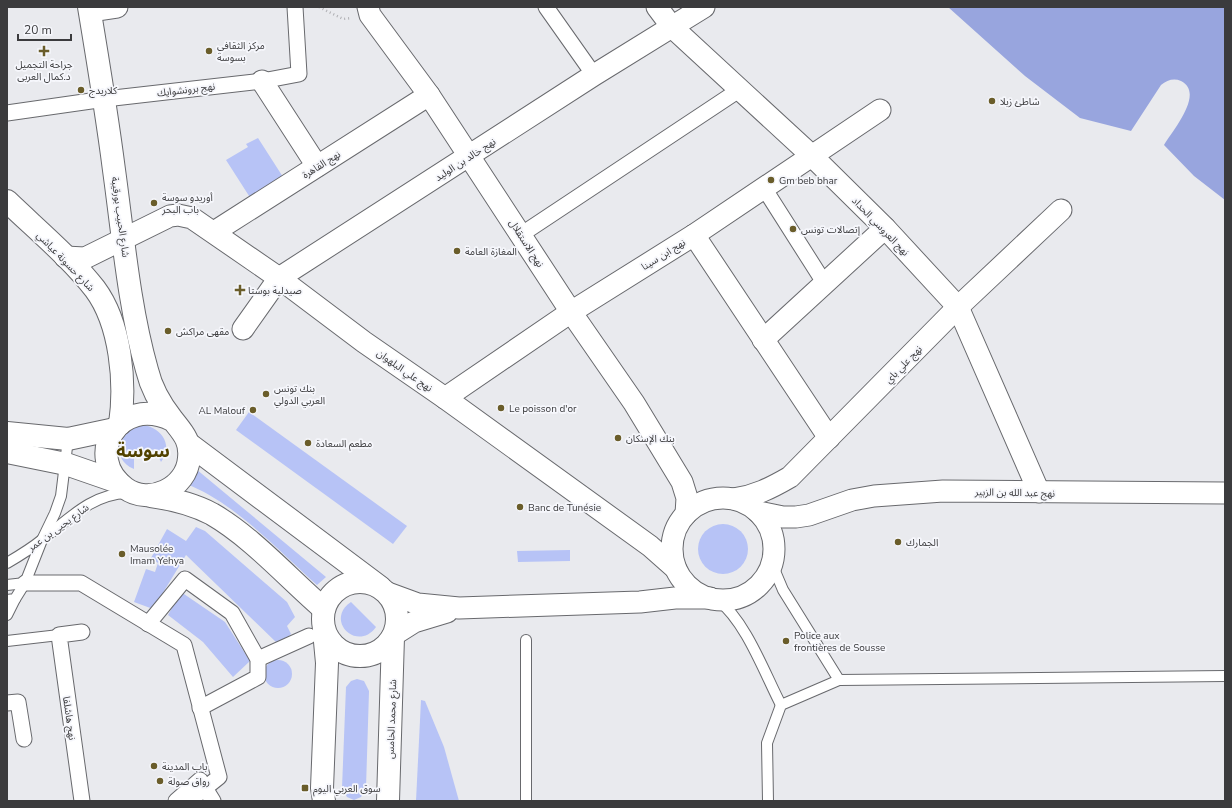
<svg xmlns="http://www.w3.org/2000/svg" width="1232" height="808" font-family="'Nunito Sans','Noto Sans Arabic',sans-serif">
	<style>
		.green { fill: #b7c3f6 }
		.water { fill: #98a5de }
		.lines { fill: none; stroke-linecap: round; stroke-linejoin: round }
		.service-casing { stroke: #68696d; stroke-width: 12 }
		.pedestrian-casing { stroke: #68696d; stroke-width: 17 }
		.minor-casing { stroke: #68696d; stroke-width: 23 }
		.primary-casing { stroke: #68696d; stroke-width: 24 }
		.path { stroke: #b0b0b4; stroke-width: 2.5; stroke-dasharray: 1 3; stroke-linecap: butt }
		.service { stroke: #fff; stroke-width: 10 }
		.pedestrian { stroke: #fff; stroke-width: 15 }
		.minor { stroke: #fff; stroke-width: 21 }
		.primary { stroke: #fff; stroke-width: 22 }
		.poi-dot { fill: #6a5d2a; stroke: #f6f7fc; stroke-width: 1.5 }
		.labels { text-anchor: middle; stroke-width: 3.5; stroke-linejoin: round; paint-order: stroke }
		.poi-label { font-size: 10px; fill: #3b3b3d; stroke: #f6f7fc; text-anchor: start }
		.street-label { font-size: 10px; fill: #3b3b3d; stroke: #f6f7fc }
		.town-label { font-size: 18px; font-weight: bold; fill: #514200; stroke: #f6f7fc }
	</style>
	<rect width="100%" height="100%" fill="#e9eaee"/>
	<g class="green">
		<polygon points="258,138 283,177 251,199 226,160 248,147 246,144"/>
		<polygon points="249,412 407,526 393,544 236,430"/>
		<path d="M140,425C159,425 175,444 161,462L155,449L134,455V469C110,459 119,432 140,425Z"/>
		<path d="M196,469L326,577L317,585C279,551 233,501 186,484Z"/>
		<circle cx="723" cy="549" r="25"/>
		<polygon points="196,527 205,531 287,602 295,617 287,626 291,634 279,645 186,555 153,609 134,602 146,569 155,572 158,563 151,558 167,529 186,541"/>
		<polygon points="570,550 570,561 518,562 517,551"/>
		<polygon points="181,592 225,622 250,661 233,677 203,642 168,615"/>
		<path d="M351,602L376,627C357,653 324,620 351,602Z"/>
		<circle cx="278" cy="674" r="14"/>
		<polygon points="357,679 364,681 369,691 366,788 361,797 354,800 347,797 342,788 346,687 351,681"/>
		<polygon points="421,700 425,701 444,747 459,801 416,801"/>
	</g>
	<path class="water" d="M948,7H1225V200L1194,176L1164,145C1173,130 1205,93 1181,81C1174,78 1167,80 1161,85L1131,131L1080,118L1025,76Z"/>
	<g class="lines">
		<g class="service-casing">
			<g id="service">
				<path d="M7,563C19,556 32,548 43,539C69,519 92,494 127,493"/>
				<polyline points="772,564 783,590 839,680"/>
				<polyline points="7,585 25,583 42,540 55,513 61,496 68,439"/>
				<polyline points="7,600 15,599 25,583"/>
				<path d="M718,600C746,622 764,672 781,705"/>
				<polyline points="7,615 15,599"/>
				<polyline points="7,641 59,635"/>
				<polyline points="526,801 526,640"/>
				<polyline points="768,801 767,743 781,705 839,680 1225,676"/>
			</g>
		</g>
		<g class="pedestrian-casing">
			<g id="pedestrian">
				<polyline points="546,7 594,75"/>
				<polyline points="7,113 105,99 262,81 299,74 295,7"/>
				<polyline points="764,188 825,284"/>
				<polyline points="522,234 739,90"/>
				<polyline points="25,583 81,583 184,645 219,777 189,801"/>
				<polyline points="148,624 185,579 232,613 258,659 258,677 200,708"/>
				<polyline points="82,632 59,635 82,801"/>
				<polyline points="258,659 309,636"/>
				<polyline points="7,703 18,702 24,739"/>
				<polyline points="176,801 200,780 213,801"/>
			</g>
		</g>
		<g class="minor-casing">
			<g id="minor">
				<polyline points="368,7 370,15 429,95 571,312 634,403 682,482 687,498 686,514"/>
				<polyline points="657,7 672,27 812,156 885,228 958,307 1039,492"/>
				<polyline points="90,11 117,7"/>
				<polyline points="262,81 317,166"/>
				<polyline points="214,232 429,95"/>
				<polyline points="694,235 829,438"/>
				<polyline points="65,257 85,258 170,216 178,215 192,218 279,278 364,342 445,398 650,546 676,569"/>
				<polyline points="243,329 279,278 594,75 704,7"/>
				<polyline points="763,340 885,228"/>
				<polyline points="445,398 571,312 694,235 880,110"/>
				<circle cx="723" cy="549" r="51"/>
				<path d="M734,499C755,496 771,488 790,477L958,307L1061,210"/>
				<polyline points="758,512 783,517 796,517 809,515 852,500 874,496 943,491 1225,493"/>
				<polyline points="388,593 418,604 459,608 640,602 675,598 710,598"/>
				<polyline points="395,634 414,622 447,612"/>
			</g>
		</g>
		<g class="primary-casing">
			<g id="primary">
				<path d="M89,7C98,61 107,115 114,170C123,235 129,307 147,370C151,387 161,405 172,419C182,432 191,440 189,458C187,488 149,506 125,488C83,457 118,394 172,420"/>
				<path d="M7,201C36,229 70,257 95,289C121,324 126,383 120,424"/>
				<polyline points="7,433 68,439 115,429"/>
				<polyline points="189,444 380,587"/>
				<polyline points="7,452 66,464 118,482"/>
				<path d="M151,496C172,499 193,504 212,514C252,537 289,579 324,609"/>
				<circle cx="360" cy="619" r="37"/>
				<polyline points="324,631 327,663 322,788 324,801"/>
				<polyline points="388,801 393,637"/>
			</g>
		</g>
		<polyline class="path" points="319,7 343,19 352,18"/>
		<use href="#service" class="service"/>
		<use href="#pedestrian" class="pedestrian"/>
		<use href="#minor" class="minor"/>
		<use href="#primary" class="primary"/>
	</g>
	<g class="poi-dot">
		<path d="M42 45h4v4h4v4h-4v4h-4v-4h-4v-4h4z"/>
		<circle cx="209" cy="51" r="4"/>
		<circle cx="81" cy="90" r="4"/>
		<circle cx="992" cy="101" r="4"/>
		<circle cx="771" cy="180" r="4"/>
		<circle cx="154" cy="203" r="4"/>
		<circle cx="793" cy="229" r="4"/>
		<circle cx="457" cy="251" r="4"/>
		<path d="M238 284h4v4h4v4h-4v4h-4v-4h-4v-4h4z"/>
		<circle cx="168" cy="331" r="4"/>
		<circle cx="266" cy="394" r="4"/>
		<circle cx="501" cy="408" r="4"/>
		<circle cx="253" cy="410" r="4"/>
		<circle cx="618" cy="438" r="4"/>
		<circle cx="308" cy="443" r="4"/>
		<circle cx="520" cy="507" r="4"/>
		<circle cx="898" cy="542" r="4"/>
		<circle cx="122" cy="554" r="4"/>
		<circle cx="786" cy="641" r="4"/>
		<circle cx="154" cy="766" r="4"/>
		<circle cx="160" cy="781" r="4"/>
		<rect x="301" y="784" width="8" height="8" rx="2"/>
	</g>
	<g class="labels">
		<g class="poi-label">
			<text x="217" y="49">مركز الثقافي<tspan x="217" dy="12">بسوسة</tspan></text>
			<text x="44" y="68" text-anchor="middle">جراحة التجميل<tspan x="44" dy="12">د.كمال العربى</tspan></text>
			<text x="89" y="94">كلاريدج</text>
			<text x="1000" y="105">شاطئ زبلا</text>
			<text x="779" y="184">Gm beb bhar</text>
			<text x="162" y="201">أوريدو سوسة<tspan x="162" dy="12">باب البحر</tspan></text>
			<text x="801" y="233">إتصالات تونس</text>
			<text x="465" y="255">المغازة العامة</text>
			<text x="248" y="294">صيدلية بوستا</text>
			<text x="176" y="335">مقهى مراكش</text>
			<text x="274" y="392">بنك تونس<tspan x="274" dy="12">العربي الدولي</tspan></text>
			<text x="509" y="412">Le poisson d'or</text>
			<text x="245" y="414" text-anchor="end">AL Malouf</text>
			<text x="626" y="442">بنك الإسكان</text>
			<text x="316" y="447">مطعم السعادة</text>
			<text x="528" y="511">Banc de Tunésie</text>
			<text x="906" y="546">الجمارك</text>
			<text x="130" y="552">Mausolée<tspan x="130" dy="12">Imam Yehya</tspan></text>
			<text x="794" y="639">Police aux<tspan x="794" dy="12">frontières de Sousse</tspan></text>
			<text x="162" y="770">باب المدينة</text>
			<text x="168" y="785">رواق صولة</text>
			<text x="313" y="792">سوق العربي اليوم</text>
		</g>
		<g class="street-label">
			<text transform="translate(186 89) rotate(-7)" y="4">نهج برونشوايك</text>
			<text transform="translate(465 159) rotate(-33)" y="4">نهج خالد بن الوليد</text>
			<text transform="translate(321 164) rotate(-32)" y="4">نهج القاهرة</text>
			<text transform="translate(121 217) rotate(82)" y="4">شارع الحبيب بورقيبة</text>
			<text transform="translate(881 226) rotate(46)" y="4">نهج العروسي الحداد</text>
			<text transform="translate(527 243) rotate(57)" y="4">نهج الاستقلال</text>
			<text transform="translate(663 254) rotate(-32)" y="4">نهج ابن سينا</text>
			<text transform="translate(66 261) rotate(46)" y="4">شارع حسونة عياشي</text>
			<text transform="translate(903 364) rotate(-46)" y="4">نهج علي باي</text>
			<text transform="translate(405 370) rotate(35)" y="4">نهج علي البلهوان</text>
			<text transform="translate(1015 492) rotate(1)" y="4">نهج عبد الله بن الزبير</text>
			<text transform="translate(58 527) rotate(-36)" y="4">شارع يحيى بن عمر</text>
			<text transform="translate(70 718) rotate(82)" y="4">نهج هاشلفا</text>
			<text transform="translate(391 719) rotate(-88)" y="4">شارع محمد الخامس</text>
		</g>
		<g class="town-label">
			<text x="143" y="457">سوسة</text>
		</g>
	</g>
	<rect width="1232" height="808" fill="none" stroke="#3b3b3d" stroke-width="16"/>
	<path d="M18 34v6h53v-6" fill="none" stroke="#3b3b3d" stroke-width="2"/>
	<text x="24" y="34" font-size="12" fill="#3b3b3d" stroke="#f6f7fc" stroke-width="3" paint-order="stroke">20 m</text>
</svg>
